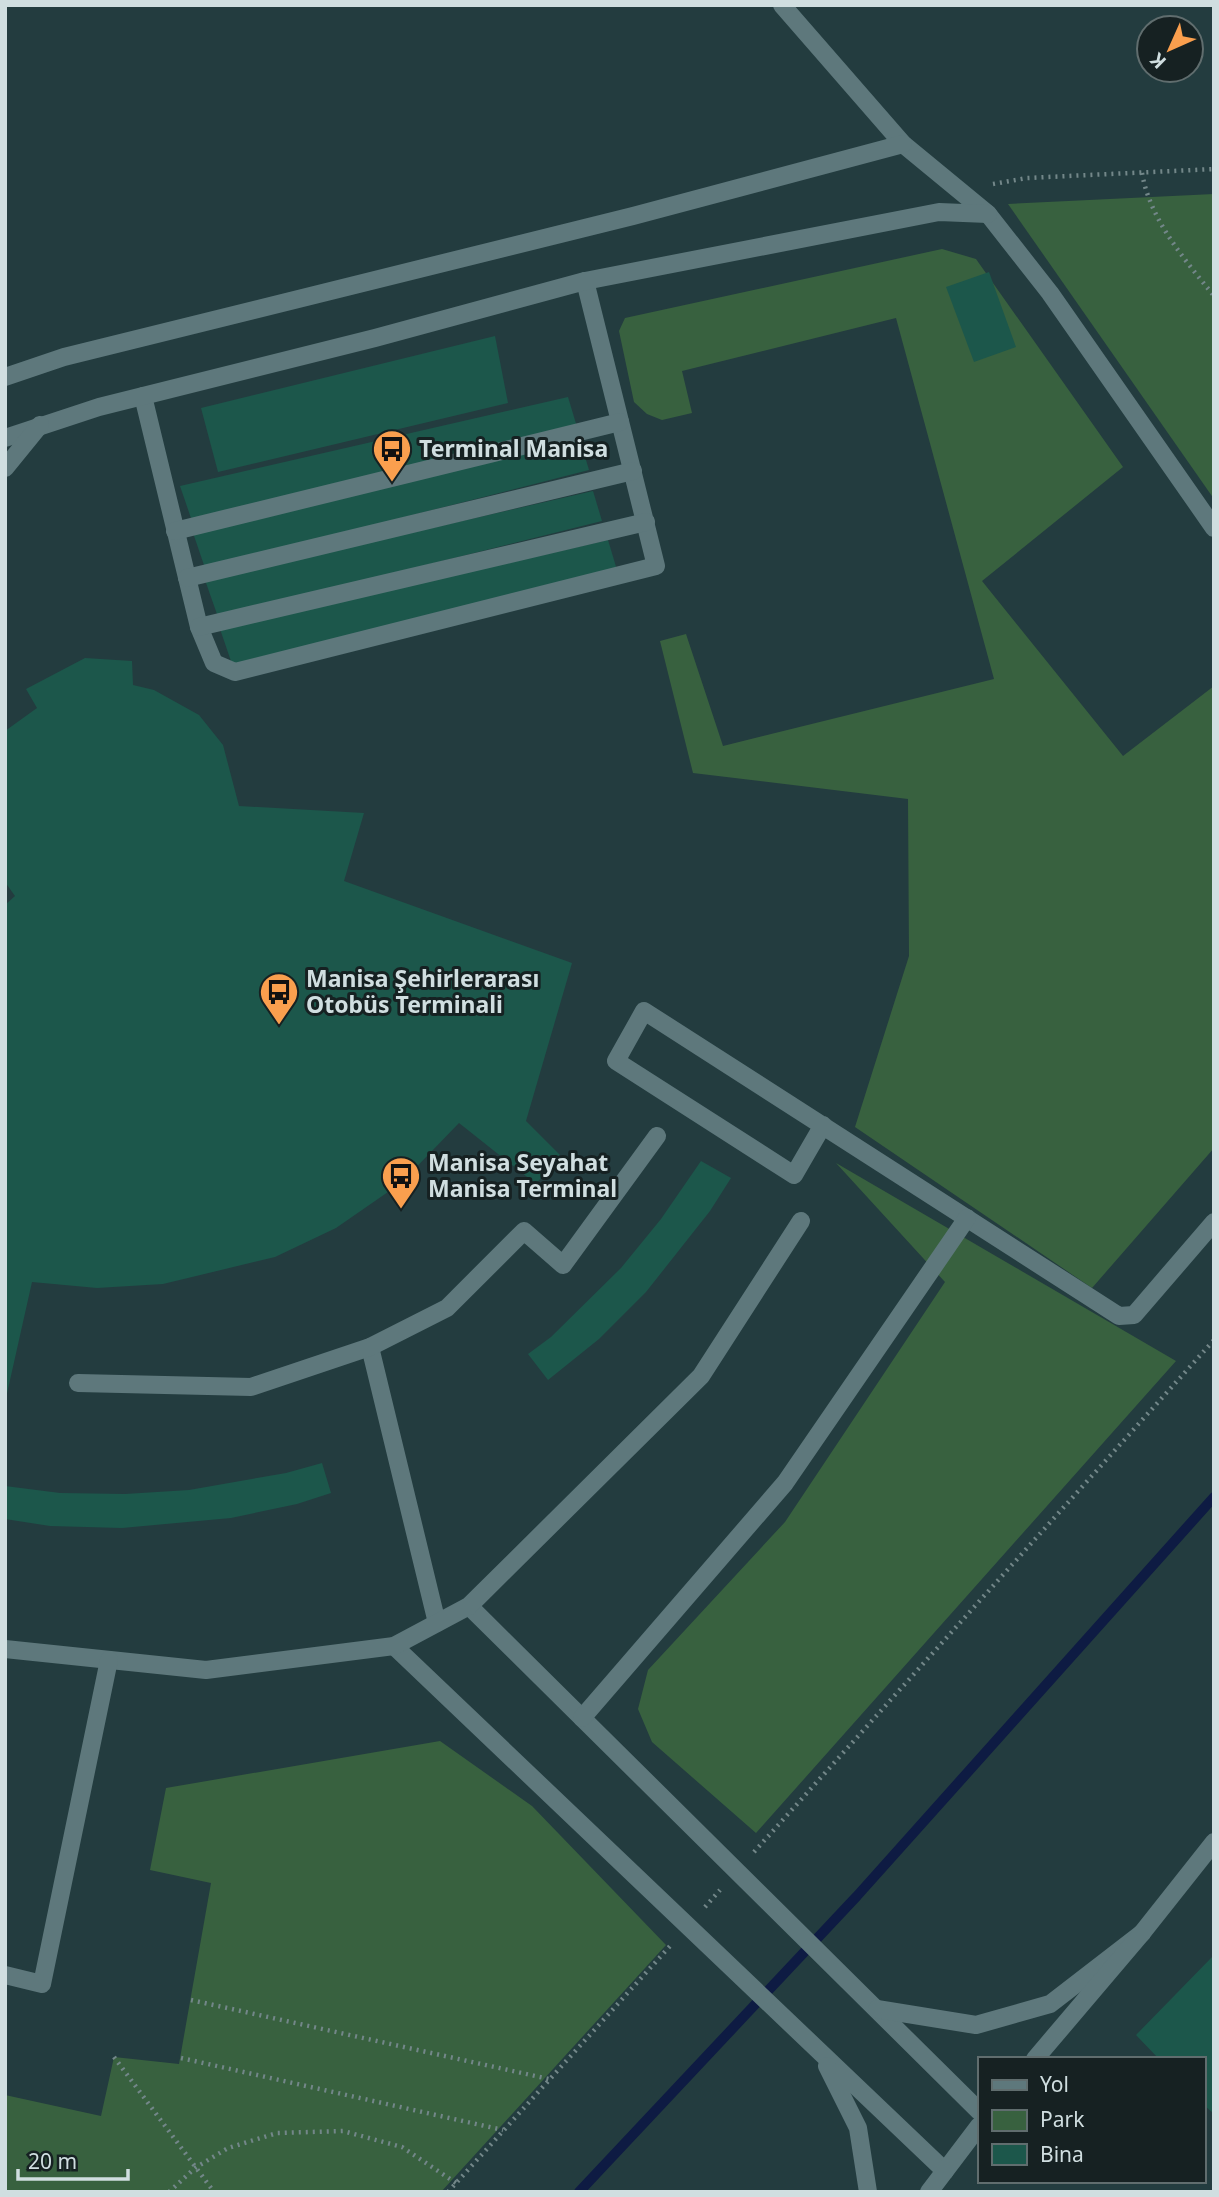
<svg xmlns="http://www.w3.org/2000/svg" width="1219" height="2197" font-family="'Noto Sans',sans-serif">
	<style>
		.green { fill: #38613f }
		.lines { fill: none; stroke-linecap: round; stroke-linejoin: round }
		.stream { stroke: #0e1b43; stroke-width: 10 }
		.building { fill: #1c574b }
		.path { stroke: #738789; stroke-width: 4.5; stroke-dasharray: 2 5; stroke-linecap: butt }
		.minor { stroke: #5e787c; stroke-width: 18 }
		.labels { text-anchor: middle; stroke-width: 6; stroke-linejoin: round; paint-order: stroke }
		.poi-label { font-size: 23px; font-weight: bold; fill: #d0dee0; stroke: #162122; text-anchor: start }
	</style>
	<rect width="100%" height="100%" fill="#233c3f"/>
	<g class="green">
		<polygon points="1214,194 1214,499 1008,204"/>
		<polygon points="942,249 976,259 1123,467 982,581 1123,756 1214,686 1214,1148 1092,1288 855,1127 909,956 908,799 693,773 660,641 686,634 723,746 994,679 896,318 682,371 692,413 662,420 647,414 634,402 619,331 625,318"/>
		<polygon points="836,1163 1176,1361 756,1833 652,1742 638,1709 648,1670 785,1522 945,1282"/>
		<polygon points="440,1741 532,1806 666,1945 441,2192 5,2192 5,2095 101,2116 114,2057 179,2064 211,1883 150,1870 166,1788"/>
	</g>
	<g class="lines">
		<polyline class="stream" points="579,2192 857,1896 1214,1497"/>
	</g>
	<g class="building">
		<polygon points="989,272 1016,347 974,362 946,287"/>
		<polygon points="495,336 508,403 218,472 201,408"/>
		<polygon points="568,397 577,427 193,524 180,486"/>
		<polygon points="580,440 589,470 205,568 192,530"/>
		<polygon points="593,491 602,521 218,617 205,580"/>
		<polygon points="608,540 617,570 233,667 220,629"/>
		<polygon points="85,658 132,661 133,685 154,690 199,715 223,745 239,806 364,813 344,881 572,963 526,1121 560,1155 536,1184 459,1123 401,1183 336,1228 275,1257 163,1284 97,1288 32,1282 6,1398 5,905 15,896 5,882 5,731 37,708 26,689"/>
		<polygon points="701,1161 731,1178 710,1211 646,1292 599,1339 548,1380 528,1354 551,1337 621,1268 661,1219"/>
		<polygon points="322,1463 331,1493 297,1504 231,1518 122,1528 50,1526 5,1519 5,1486 60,1493 125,1494 189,1490 286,1473"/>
		<polygon points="1214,1955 1214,2114 1203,2104 1203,2059 1159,2059 1136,2035"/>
	</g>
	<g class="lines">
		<g class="path">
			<path d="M1142,173C1150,220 1185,260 1214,296"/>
			<polyline points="993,184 1027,178 1214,169"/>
			<polyline points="754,1852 1214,1340"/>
			<polyline points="705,1907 720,1890"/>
			<polyline points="191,2000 549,2079"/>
			<polyline points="114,2057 214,2192"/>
			<polyline points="181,2058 503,2130"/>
			<polyline points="169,2192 195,2168 228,2148 277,2133 343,2131 402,2147 456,2183"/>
			<polyline points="448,2192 671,1945"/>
		</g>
		<g class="minor">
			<polyline points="782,5 903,144 988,214 1050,293 1214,528"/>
			<polyline points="5,377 64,357 633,216 903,144"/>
			<polyline points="143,396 199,627 214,663 235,672 656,566 585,281"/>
			<polyline points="5,438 99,407 375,338 585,281 939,212 988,214"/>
			<polyline points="5,468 40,425"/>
			<polyline points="175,531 620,422"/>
			<polyline points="187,578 633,471"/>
			<polyline points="199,627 646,522"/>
			<polyline points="823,1125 794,1175 616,1061 644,1011 1119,1316 1134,1315 1214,1222"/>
			<polyline points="370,1347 437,1623"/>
			<polyline points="78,1383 251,1387 370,1347 447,1308 524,1231 563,1265 657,1136"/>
			<polyline points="469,1606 979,2111"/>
			<polyline points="394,1646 945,2171"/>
			<polyline points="5,1649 206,1670 394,1646 469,1606 701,1376 801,1221"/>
			<polyline points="582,1718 785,1483 967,1218"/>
			<polyline points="5,1975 42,1984 109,1660"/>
			<polyline points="877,2009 976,2025 1050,2004 1142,1933"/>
			<polyline points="1035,2059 1142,1933 1214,1842"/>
			<polyline points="827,2066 858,2128 868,2192"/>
			<polyline points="929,2192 979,2126"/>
		</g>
	</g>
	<defs>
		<g id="bus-pin" transform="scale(2.0125)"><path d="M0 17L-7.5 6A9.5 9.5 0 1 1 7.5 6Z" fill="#fa9f4e" stroke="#162122"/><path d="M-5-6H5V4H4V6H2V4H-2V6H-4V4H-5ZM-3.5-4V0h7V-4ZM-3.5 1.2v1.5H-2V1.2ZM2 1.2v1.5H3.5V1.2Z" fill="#111"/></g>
	</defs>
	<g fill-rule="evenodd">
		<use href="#bus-pin" x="392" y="449"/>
		<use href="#bus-pin" x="279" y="992"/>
		<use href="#bus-pin" x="401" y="1176"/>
	</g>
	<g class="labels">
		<g class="poi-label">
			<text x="419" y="457">Terminal Manisa</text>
			<text x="306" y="987">Manisa Şehirlerarası<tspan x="306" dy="26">Otobüs Terminali</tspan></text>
			<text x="428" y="1171">Manisa Seyahat<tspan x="428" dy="26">Manisa Terminal</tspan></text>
		</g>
	</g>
	<rect width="1219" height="2197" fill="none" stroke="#d0dee0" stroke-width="14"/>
	<rect x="978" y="2057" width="228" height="126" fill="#162122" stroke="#606d6e" stroke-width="2"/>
	<rect x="992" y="2080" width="35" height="10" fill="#5e787c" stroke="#606d6e" stroke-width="2"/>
	<text x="1040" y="2092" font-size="21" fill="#d0dee0">Yol</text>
	<rect x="992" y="2110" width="35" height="21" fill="#38613f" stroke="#606d6e" stroke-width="2"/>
	<text x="1040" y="2127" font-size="21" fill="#d0dee0">Park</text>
	<rect x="992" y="2144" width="35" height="21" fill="#1c574b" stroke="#606d6e" stroke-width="2"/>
	<text x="1040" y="2162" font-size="21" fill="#d0dee0">Bina</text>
	<g transform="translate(1170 49) rotate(225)"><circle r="33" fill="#162122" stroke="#606d6e" stroke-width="2"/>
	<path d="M0-5L12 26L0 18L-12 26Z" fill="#fa9f4e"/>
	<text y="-10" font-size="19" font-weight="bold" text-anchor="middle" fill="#d0dee0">K</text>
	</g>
	<path d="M18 2169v10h110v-10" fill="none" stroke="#d0dee0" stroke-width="3.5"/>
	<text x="28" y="2169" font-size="21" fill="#d0dee0" stroke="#162122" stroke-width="5" paint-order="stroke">20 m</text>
</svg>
